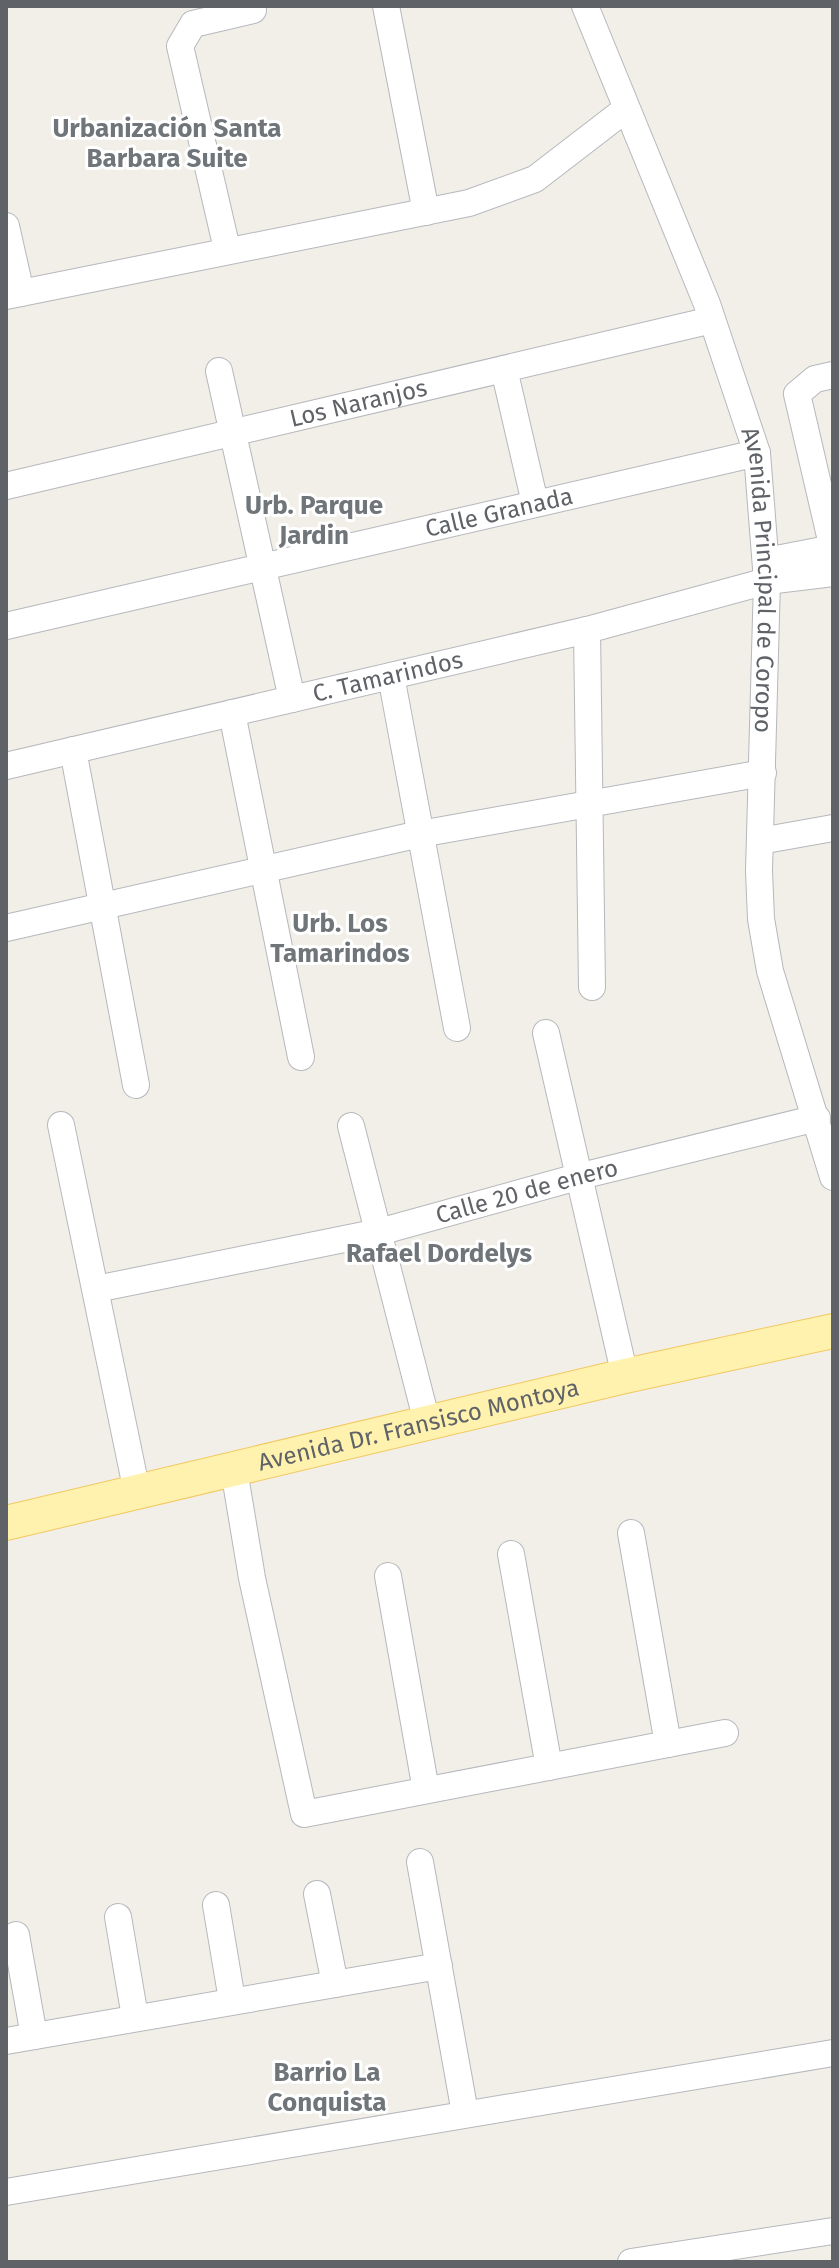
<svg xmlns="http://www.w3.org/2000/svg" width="839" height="2268" font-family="'Fira Sans',sans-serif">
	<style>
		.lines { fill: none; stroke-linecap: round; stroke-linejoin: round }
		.minor-casing { stroke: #b5b8bc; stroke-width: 28 }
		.major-casing { stroke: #f2c960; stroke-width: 36 }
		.minor { stroke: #fff; stroke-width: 26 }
		.major { stroke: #fff2af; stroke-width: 34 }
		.labels { text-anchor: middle; stroke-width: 6; stroke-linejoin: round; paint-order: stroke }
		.street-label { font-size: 24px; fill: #5f6368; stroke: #fff }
		.neighbourhood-label { font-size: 26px; font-weight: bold; fill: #70757a; stroke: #fff }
	</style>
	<rect width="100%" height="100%" fill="#f1efe8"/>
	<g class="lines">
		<g class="minor-casing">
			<g id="minor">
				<polyline points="386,6 426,212"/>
				<path id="s1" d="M585,6L707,304L757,453L767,581L759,871L761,919L770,971L833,1177"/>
				<polyline points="6,226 21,293"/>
				<polyline points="227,249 180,46 193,24 253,10"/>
				<polyline points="6,296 469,203 535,179 626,109"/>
				<polyline points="504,369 535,503"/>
				<polyline points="219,371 292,699"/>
				<polyline points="833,375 815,379 797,394 833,549"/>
				<path id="s2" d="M6,486L712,320"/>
				<polyline points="766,561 833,548"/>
				<path id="s3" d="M6,626L757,453"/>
				<polyline points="587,630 592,987"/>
				<polyline points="391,676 457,1028"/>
				<polyline points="232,713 301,1057"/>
				<polyline points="73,750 136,1085"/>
				<path id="s4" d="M6,766L587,630L767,581L833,573"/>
				<polyline points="760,841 833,828"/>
				<polyline points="6,928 420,834 763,773"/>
				<polyline points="546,1033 625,1376"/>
				<polyline points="61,1125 137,1492"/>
				<polyline points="351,1126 427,1422"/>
				<path id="s5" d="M96,1289L379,1232L581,1176L817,1118"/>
				<polyline points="234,1470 252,1578 304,1814 725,1733"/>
				<polyline points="631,1533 668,1744"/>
				<polyline points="511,1554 549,1767"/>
				<polyline points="388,1576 426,1790"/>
				<polyline points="420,1862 465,2113"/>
				<polyline points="317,1894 335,1984"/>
				<polyline points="216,1905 232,2000"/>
				<polyline points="118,1917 135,2017"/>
				<polyline points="16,1935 34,2036"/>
				<polyline points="6,2041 439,1966"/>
				<polyline points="6,2192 833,2053"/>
				<polyline points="631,2262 833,2231"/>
			</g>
		</g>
		<g class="major-casing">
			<g id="major">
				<path id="s6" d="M6,1523L625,1376L833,1331"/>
			</g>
		</g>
		<use href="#minor" class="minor"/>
		<use href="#major" class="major"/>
	</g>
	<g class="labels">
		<g class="street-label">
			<text dy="8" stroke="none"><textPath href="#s2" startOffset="362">Los Naranjos</textPath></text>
			<text dy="8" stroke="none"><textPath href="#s3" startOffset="506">Calle Granada</textPath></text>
			<text dy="8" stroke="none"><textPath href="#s1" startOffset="606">Avenida Principal de Coropo</textPath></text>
			<text dy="8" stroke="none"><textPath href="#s4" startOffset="392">C. Tamarindos</textPath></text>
			<text dy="8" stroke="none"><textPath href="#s5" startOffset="442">Calle 20 de enero</textPath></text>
			<text dy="8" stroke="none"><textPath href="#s6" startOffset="424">Avenida Dr. Fransisco Montoya</textPath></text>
		</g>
		<g class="neighbourhood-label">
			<text x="167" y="137">Urbanización Santa<tspan x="167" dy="30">Barbara Suite</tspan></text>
			<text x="314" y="514">Urb. Parque<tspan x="314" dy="30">Jardin</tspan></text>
			<text x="340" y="932">Urb. Los<tspan x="340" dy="30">Tamarindos</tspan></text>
			<text x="439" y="1262">Rafael Dordelys</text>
			<text x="327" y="2081">Barrio La<tspan x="327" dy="30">Conquista</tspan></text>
		</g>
	</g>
	<rect width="839" height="2268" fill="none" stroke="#5f6368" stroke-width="16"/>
</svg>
